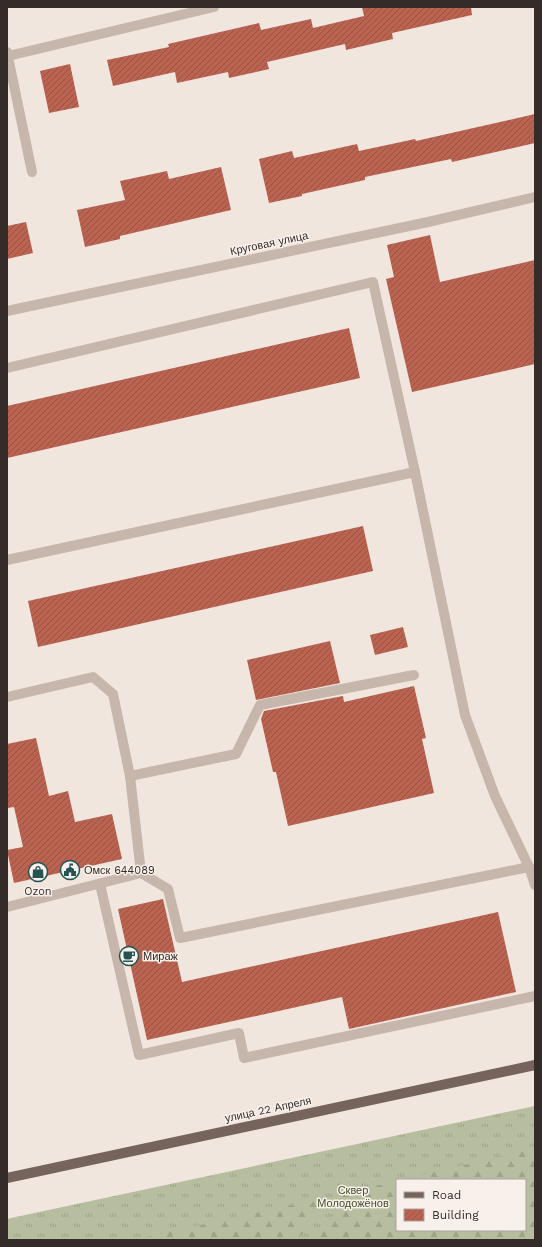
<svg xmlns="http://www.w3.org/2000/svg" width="542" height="1247" font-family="'Work Sans',sans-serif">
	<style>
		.grass { fill: url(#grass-tufts); fill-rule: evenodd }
		.forest { fill: url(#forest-firs) }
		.building { fill: url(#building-hatch) }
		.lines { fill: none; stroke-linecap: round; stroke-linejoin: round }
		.minor { stroke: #c7b6ab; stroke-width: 10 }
		.major { stroke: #76635c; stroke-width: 10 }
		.labels { text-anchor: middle; stroke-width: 3; stroke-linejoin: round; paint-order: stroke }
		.street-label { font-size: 11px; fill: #352c29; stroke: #f8f0ea }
		.poi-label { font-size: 11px; fill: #352c29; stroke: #f8f0ea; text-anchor: start }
		.park-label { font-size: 11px; fill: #47512f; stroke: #f8f0ea }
	</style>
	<defs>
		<pattern id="grass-tufts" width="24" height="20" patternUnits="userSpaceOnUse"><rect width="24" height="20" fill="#b6be9f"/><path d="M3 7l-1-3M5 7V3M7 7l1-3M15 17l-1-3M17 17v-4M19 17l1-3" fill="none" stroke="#9da389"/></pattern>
		<pattern id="forest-firs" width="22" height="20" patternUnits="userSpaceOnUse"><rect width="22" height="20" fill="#b6be9f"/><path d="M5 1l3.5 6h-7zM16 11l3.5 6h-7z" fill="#9da389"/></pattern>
		<pattern id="building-hatch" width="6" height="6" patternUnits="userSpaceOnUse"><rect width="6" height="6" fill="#bb6351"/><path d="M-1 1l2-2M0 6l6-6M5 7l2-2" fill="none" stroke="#995243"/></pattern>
	</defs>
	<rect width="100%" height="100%" fill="#f0e6de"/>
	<path class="grass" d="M535,1106V1240H7V1219L11,1218ZM397,1180H525V1230H397Z"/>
	<g class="forest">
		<polygon points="535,1149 535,1240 313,1240 336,1214 340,1201 345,1193 397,1181 397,1230 525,1230 525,1180 400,1180"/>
		<polygon points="319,1199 321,1205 308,1227 297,1240 133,1240"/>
	</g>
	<g class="building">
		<polygon points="362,7 471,7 472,15 392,33 393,39 346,50 345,44 267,62 269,69 229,78 228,72 177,83 175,72 113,86 107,60 169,47 168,44 259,23 261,30 311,19 313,28 364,16"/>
		<polygon points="70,64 79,107 49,113 40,71"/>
		<polygon points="535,114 535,143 452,162 451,159 365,177 365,180 302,194 302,196 269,203 259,159 292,151 294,158 357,144 359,151 415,139 416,141"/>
		<polygon points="221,167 231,210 120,236 120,239 85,247 77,210 125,200 120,181 167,171 169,179"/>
		<polygon points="26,222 33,253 7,259 7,226"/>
		<polygon points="430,235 440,282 535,260 535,364 412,392 386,279 394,277 387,245"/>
		<polygon points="349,328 360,378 7,458 7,406"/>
		<polygon points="363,526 373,571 38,647 28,601"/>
		<polygon points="403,627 408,647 375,655 370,635"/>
		<polygon points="330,641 340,683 256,700 247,660"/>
		<polygon points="414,686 426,738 422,739 434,793 288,826 276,772 273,772 261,719 264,711 343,696 344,702"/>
		<polygon points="36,738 49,796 68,791 75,822 112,814 122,859 14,883 7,850 23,847 14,807 7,808 7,744"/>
		<polygon points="163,899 182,982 498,912 516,992 349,1029 342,997 147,1040 118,909"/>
	</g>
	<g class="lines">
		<g class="minor">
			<polyline points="7,52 32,172"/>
			<polyline points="8,56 214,7"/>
			<polyline points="7,311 428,222 535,197"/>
			<polyline points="7,368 373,282 415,472 7,560"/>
			<polyline points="415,472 465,715 495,796 529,867 535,885"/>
			<polyline points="7,697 93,677 113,694 130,776 141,873"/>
			<polyline points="130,776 236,754 260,705 414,675"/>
			<polyline points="100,884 139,1055 239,1033 244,1058 535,996"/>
			<polyline points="7,907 141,873 168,889 180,938 529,867"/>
		</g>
		<polyline class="major" points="7,1178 535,1065"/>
	</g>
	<defs>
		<g id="civic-ring" transform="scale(1)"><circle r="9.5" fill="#f8f0ea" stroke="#235353" stroke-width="1.5"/><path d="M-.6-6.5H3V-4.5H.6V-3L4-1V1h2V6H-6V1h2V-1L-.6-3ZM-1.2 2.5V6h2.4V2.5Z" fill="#235353"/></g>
		<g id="shop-ring" transform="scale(1)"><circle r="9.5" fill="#f8f0ea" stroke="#235353" stroke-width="1.5"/><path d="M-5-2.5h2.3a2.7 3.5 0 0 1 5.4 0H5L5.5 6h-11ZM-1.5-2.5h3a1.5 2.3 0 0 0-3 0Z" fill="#235353"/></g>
		<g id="cafe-ring" transform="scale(1)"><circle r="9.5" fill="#f8f0ea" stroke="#235353" stroke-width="1.5"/><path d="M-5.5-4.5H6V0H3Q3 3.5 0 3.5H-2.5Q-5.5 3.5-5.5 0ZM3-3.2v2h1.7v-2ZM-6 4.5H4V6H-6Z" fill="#235353"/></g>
	</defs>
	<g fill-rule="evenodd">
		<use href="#civic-ring" x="70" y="870"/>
		<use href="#shop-ring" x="38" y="872"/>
		<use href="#cafe-ring" x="129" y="956"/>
	</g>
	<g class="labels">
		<g class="street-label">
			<text transform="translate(269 243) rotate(-12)" y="4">Круговая улица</text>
			<text transform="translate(268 1109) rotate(-12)" y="4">улица 22 Апреля</text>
		</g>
		<g class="poi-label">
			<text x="84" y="874">Омск 644089</text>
			<text x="38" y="895" text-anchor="middle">Ozon</text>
			<text x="143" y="960">Мираж</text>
		</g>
		<g class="park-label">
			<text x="353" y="1194">Сквер<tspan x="353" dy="13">Молодожёнов</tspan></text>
		</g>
	</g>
	<rect width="542" height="1247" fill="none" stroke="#352c29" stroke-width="16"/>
	<rect x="396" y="1179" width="130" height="52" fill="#f8f0ea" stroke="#aaa29d"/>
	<rect x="404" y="1192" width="20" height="6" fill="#76635c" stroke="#aaa29d"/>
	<text x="432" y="1199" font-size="12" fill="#352c29">Road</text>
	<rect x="404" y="1209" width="20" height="12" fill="url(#building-hatch)" stroke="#aaa29d"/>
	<text x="432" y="1219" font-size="12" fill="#352c29">Building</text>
</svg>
